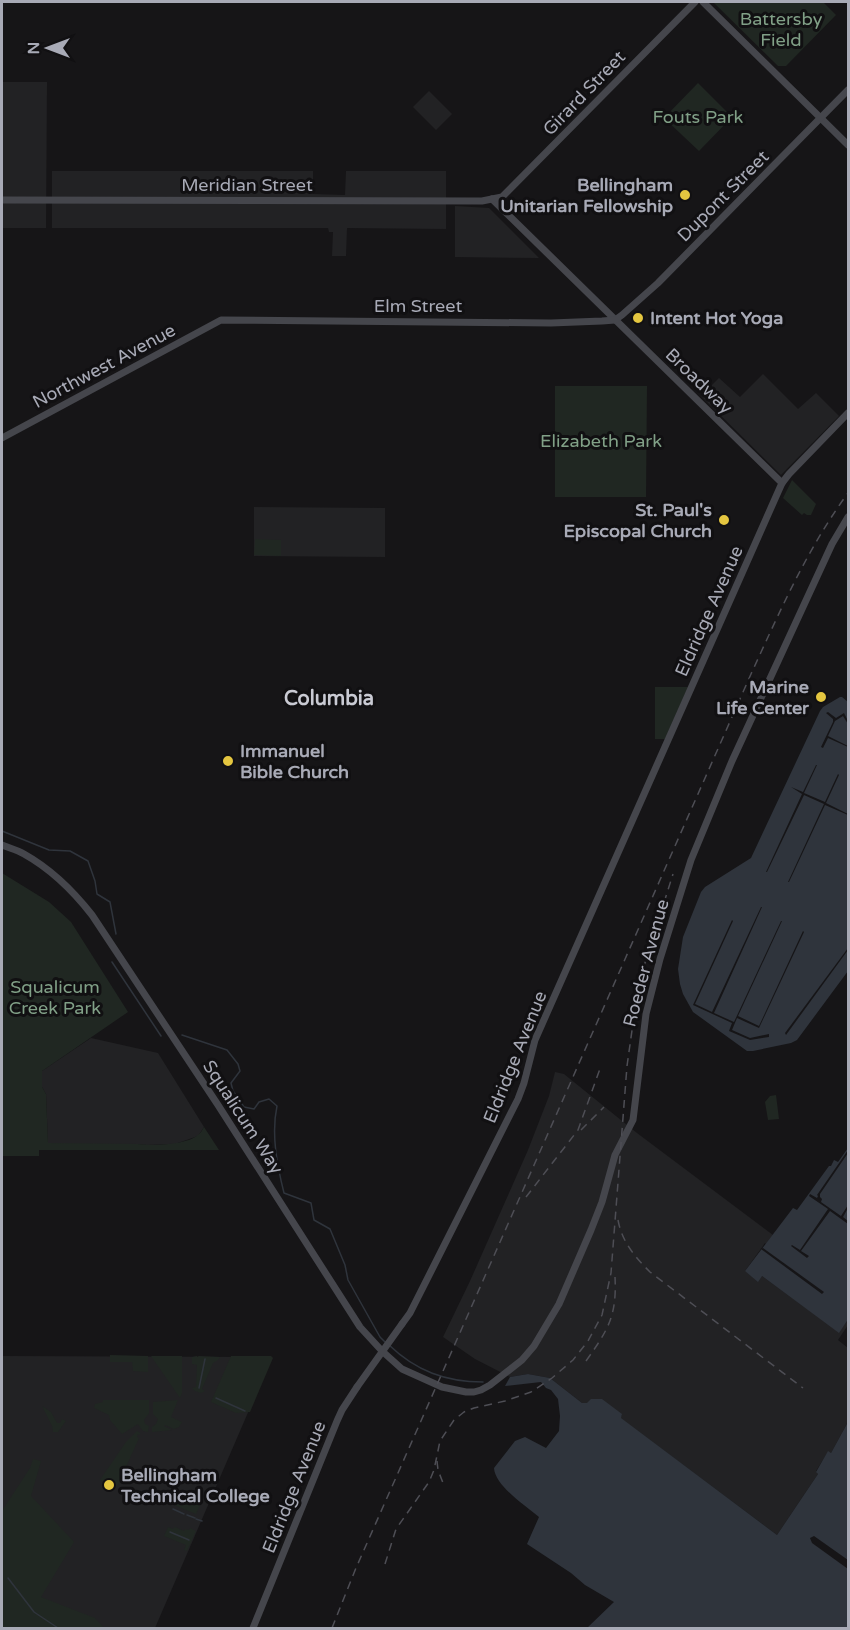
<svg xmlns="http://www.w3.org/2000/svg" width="850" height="1630" font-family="'Varela Round',sans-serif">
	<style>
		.built { fill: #222224 }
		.green { fill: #202722 }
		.water { fill: #2f343c }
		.pier { fill: #161517 }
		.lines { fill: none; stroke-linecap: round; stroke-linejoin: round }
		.stream { stroke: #2f343c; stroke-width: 1.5 }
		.secondary { stroke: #45464c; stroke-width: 7 }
		.rail { stroke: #4e4e55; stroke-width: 1.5; stroke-dasharray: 8 6; stroke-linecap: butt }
		.secondary-bridge { stroke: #45464c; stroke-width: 7 }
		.poi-dot { fill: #e4c640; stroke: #111012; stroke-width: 2 }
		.labels { text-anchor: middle; stroke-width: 6; stroke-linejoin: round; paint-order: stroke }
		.park-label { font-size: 18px; fill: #81a087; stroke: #111012 }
		.street-label { font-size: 18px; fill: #a8aab6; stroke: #111012 }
		.poi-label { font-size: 18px; font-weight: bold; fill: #a8aab6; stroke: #111012; text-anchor: end }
		.neighbourhood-label { font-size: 20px; font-weight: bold; fill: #c9cad3; stroke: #111012 }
	</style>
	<rect width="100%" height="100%" fill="#161517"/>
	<g class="built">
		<polygon points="2,82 47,82 46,228 2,228"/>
		<polygon points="429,91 452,114 436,130 413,107"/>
		<polygon points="52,171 313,171 313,194 345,195 346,171 446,171 446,229 347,228 346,256 332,256 333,232 329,232 328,228 52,228"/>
		<polygon points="455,206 489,208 539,258 455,257"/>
		<polygon points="763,374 798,409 816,393 839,416 781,475 701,396 719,378 740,397"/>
		<polygon points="254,507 385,508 385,557 254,556"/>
		<polygon points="91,1038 158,1053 204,1127 198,1136 175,1144 147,1145 138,1144 48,1144 46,1094 42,1087 42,1071"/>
		<polygon points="555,1072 564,1074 637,1133 773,1235 766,1244 765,1243 745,1271 762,1276 839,1332 847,1321 848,1322 848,1325 838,1340 848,1348 848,1422 831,1453 828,1452 816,1471 818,1474 777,1535 620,1418 622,1415 587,1403 582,1403 550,1378 528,1374 510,1377 475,1359 443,1337 470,1281 528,1150 549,1096"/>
		<polygon points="2,1356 272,1357 155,1628 48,1628 2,1613"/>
	</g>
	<g class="green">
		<polygon points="713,2 823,2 836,15 786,66 778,66"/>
		<polygon points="698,83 732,117 699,151 664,118"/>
		<polygon points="555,386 647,386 646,497 555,497"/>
		<polygon points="792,480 816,504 811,515 807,515 804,513 802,515 783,498"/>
		<polygon points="255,539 281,540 281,556 254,555"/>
		<polygon points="655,687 688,687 665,739 655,739"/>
		<path d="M2,873L49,902L71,922L128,1012L42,1071V1087L46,1094L48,1143L138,1144C153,1146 186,1145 198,1135C201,1133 202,1130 204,1127L219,1150H39V1156H2Z"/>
		<polygon points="776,1095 779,1119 768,1120 765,1102 770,1096"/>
		<polygon points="110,1355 148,1356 148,1372 133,1371 132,1362 110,1362"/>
		<polygon points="151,1356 182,1356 182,1393 180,1398"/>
		<polygon points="197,1356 197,1357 199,1356 220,1357 218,1360 213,1363 202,1389 205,1391 201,1393 195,1391 192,1388 196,1387 197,1365 192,1364 192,1357"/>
		<polygon points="231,1356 271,1356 273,1358 250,1412 236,1413 211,1402"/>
		<polygon points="103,1400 149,1400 149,1413 144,1420 145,1424 149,1426 148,1432 143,1431 138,1424 122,1434 110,1420 109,1415 94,1408 95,1404 103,1402"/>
		<polygon points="178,1400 171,1417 182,1422 179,1427 174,1429 165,1425 164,1426 172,1430 152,1432 152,1427 156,1424 158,1419 153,1414 153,1402"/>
		<polygon points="42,1406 51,1412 57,1423 60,1423 62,1419 66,1421 58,1432 53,1432 52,1426"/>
		<polygon points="137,1431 140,1433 140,1435 138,1434 137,1437 139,1438 117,1487 106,1483 100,1480 126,1442"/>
		<polygon points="33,1459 41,1461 31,1496 74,1542 41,1597 95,1618 104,1628 2,1628 2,1511 30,1468"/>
		<polygon points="182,1493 202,1501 196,1514 174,1505 179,1494 181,1495"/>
		<polygon points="168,1527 173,1529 175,1527 184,1531 185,1529 189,1530 190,1528 196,1531 187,1551 184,1550 186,1545 164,1536"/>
	</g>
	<g class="water">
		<polygon points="840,697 842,697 848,702 848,971 797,1040 791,1043 753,1051 747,1051 693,1012 683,994 680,984 678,969 683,937 701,892 705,887 751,858 820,711 823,707"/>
		<polygon points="848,1148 848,1322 847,1321 839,1333 762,1276 758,1282 745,1271 793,1208 797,1210 829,1166 831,1166 834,1160 838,1162"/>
		<path d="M528,1374L550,1378L582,1403H587L591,1399H602L622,1414L621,1418L777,1535L818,1474L816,1472L828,1451L831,1453L848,1422V1628H587L614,1602L585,1585L571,1573L527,1544L539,1517C526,1506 495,1486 494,1468L515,1441L525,1437L546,1448L559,1431L560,1416L558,1399L551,1390L546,1388L541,1382L505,1386L510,1377Z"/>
	</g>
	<g class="pier">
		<polygon points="828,712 836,718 844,713 848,721 848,724 843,716 835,721 828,736 848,746 848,747 828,738 823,748 821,747 833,722 833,719 826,713"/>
		<polygon points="816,765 817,765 804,793 825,802 838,774 839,775 826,803 848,814 848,815 825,805 789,882 788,882 824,804 804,795 767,872 766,872 802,794 791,787 803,792"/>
		<polygon points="761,907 762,907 714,1013 734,1022 781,921 782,921 738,1016 759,1026 803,931 804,932 759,1028 737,1018 732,1030 750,1038 769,1034 769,1037 750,1040 729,1031 732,1023 693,1005 732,920 733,921 695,1004 712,1012"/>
		<polygon points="848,948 848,950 786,1035 785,1033"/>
		<polygon points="848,1150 848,1153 820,1194 820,1197 822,1199 821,1202 841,1216 848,1205 848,1208 843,1217 848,1221 848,1224 830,1211 801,1251 809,1256 807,1258 791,1246 792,1245 800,1250 828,1209 809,1196 810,1194 817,1198 818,1196 817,1195"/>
		<polygon points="763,1248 824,1292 822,1294 761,1249"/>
		<polygon points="814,1536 848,1560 848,1569 812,1543 810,1538"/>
	</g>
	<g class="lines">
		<g class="stream">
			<polyline points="2,831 49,850 70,851 88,861 95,881 97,894 110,902 116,934"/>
			<polyline points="112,962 161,1036"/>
			<path d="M182,1035L227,1050L238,1064L240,1071L231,1083L233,1091L244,1107L254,1109L259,1102L269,1099L277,1106C271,1134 277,1165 284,1193L311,1203L314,1220L330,1229L345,1265L348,1280L380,1337L385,1342"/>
			<path d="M389,1345C416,1371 446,1382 483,1382"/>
			<polyline points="199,1388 205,1359"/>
			<polyline points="216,1398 245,1411"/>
			<polyline points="173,1509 184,1514"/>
			<polyline points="187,1515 195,1518"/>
			<polyline points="196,1519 202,1521"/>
			<polyline points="170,1532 189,1540"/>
			<polyline points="8,1578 34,1612 58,1628"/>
		</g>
		<g class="secondary">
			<polyline points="703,2 848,145"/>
			<polyline points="492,199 782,483"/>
			<polyline points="2,200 482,201 502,197 695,2"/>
			<polyline points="2,438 221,320 551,323 602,321 615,320 622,315 658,283 848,90"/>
			<path d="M2,845C9,848 17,850 24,854C51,869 74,892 92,915L218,1105L360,1327L382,1351L402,1369L442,1387L466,1392H474L481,1390L490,1385L522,1360L534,1346L559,1304L591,1230L602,1202L615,1155L633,1120L646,1014L660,959L691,860L732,761L832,544L848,517"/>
			<polyline points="402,1324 410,1313 518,1099 524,1083 535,1040 782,483 789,474 848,413"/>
			<polyline points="253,1628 337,1421 342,1410 357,1387"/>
		</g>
		<g class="rail">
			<polyline points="581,1130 604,1107"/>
			<polyline points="526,1197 578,1130 601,1066"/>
			<path d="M618,1220C622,1242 635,1257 650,1272L803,1388"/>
			<path d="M586,1361C608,1330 617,1316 615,1277"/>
			<polyline points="437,1461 438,1470 443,1483"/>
			<polyline points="385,1564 396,1529 429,1482 434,1470 440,1441 454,1420 464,1412 474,1408 505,1401 531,1392 552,1378 573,1360 588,1341 602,1315 611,1273 627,1066 635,1009 644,966 673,874"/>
			<path d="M332,1628L356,1568L751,674C780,611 807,549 848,493"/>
		</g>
		<polyline class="secondary-bridge" points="357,1387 402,1324"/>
	</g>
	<g class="poi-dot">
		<circle cx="685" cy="195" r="6"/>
		<circle cx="638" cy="318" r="6"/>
		<circle cx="724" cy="520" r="6"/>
		<circle cx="821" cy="697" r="6"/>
		<circle cx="228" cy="761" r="6"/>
		<circle cx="109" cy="1485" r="6"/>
	</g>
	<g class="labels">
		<g class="park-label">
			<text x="781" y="25">Battersby<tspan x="781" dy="21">Field</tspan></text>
			<text x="698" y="123">Fouts Park</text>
			<text x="601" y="447">Elizabeth Park</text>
			<text x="55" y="993">Squalicum<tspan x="55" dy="21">Creek Park</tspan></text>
		</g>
		<g class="street-label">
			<text transform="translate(584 93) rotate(-46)" y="6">Girard Street</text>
			<text x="247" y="191">Meridian Street</text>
			<text transform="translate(723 196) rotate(-45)" y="6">Dupont Street</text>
			<text x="418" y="312">Elm Street</text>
			<text transform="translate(104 366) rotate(-28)" y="6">Northwest Avenue</text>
			<text transform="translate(699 381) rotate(44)" y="6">Broadway</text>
			<text transform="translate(709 611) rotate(-66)" y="6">Eldridge Avenue</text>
			<text transform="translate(646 963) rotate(-75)" y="6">Roeder Avenue</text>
			<text transform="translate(515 1057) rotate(-68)" y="6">Eldridge Avenue</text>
			<text transform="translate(243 1117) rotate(57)" y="6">Squalicum Way</text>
			<text transform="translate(294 1487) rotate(-68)" y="6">Eldridge Avenue</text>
		</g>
		<g class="poi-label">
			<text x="673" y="191">Bellingham<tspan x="673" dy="21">Unitarian Fellowship</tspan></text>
			<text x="650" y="324" text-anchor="start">Intent Hot Yoga</text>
			<text x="712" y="516">St. Paul's<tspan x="712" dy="21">Episcopal Church</tspan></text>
			<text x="809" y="693">Marine<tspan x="809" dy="21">Life Center</tspan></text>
			<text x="240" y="757" text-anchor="start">Immanuel<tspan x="240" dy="21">Bible Church</tspan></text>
			<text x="121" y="1481" text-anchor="start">Bellingham<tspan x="121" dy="21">Technical College</tspan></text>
		</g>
		<g class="neighbourhood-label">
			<text x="329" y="705">Columbia</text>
		</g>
	</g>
	<rect width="850" height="1630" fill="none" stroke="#a8aab6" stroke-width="6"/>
	<g transform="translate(48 48) rotate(270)" stroke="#111012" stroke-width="4.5" paint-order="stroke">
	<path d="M0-4.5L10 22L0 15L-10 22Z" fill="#a8aab6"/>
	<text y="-9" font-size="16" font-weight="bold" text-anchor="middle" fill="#a8aab6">N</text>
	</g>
</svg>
